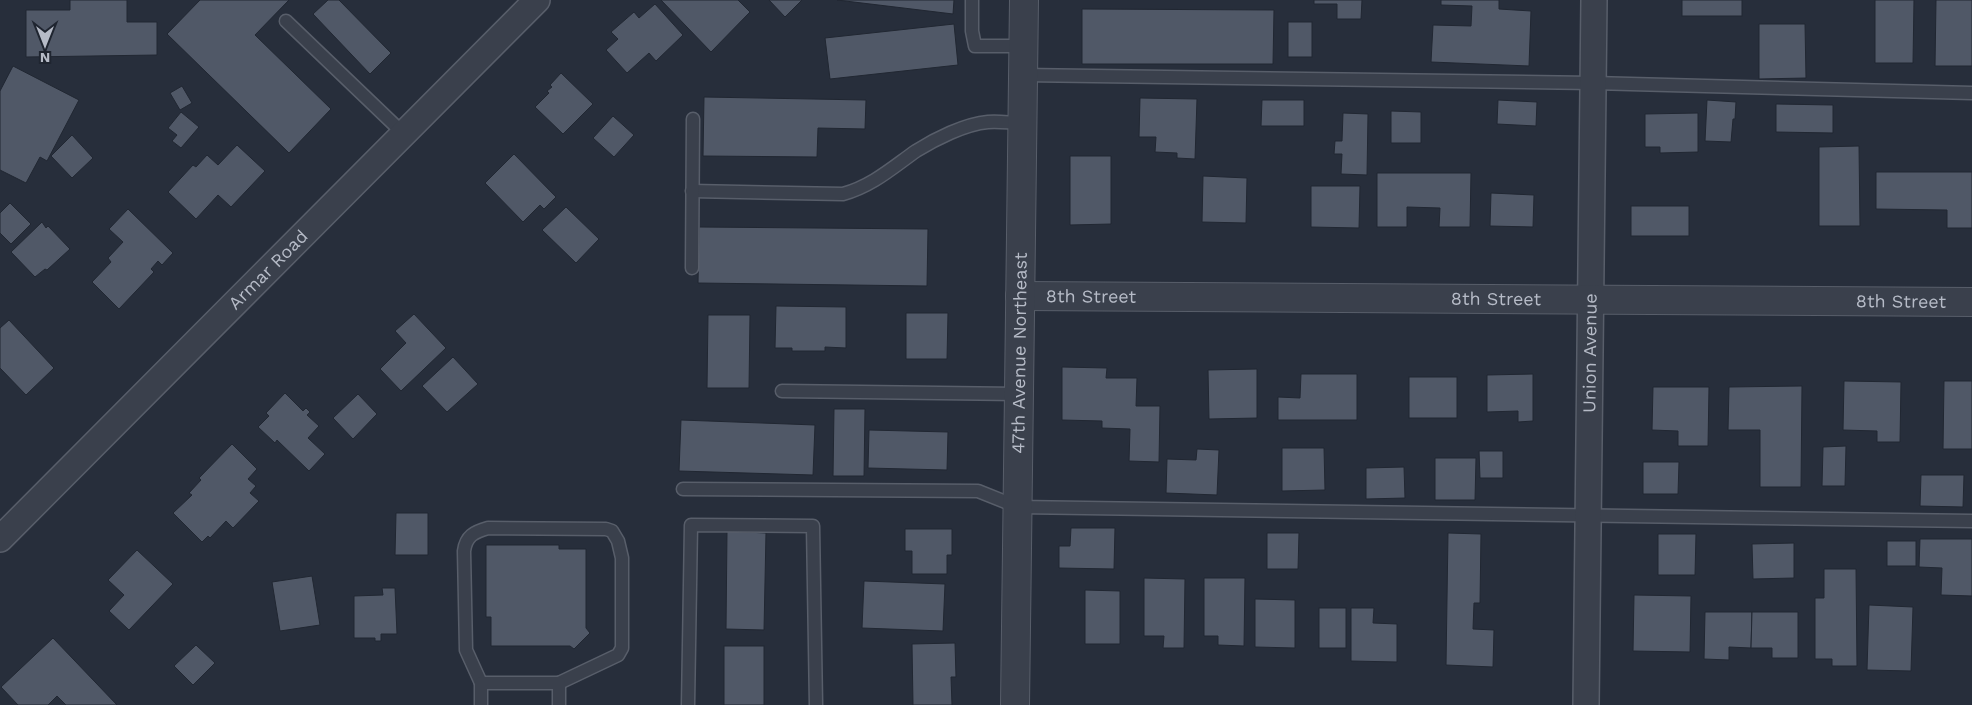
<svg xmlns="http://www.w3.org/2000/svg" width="1972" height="705" font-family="'Work Sans',sans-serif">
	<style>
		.building { fill: #505867; stroke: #212732 }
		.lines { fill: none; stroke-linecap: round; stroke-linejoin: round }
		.service-casing { stroke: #585e6a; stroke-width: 15 }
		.minor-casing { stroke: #585e6a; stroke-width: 28 }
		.tertiary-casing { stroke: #585e6a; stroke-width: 30 }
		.service { stroke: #3a404c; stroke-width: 12 }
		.minor { stroke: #3a404c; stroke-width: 25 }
		.tertiary { stroke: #3a404c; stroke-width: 28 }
		.labels { text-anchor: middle; stroke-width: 5; stroke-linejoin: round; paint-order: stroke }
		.street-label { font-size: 18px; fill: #b6bbc7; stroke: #1f2530 }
	</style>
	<rect width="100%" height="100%" fill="#272e3b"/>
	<g class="building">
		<polygon points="70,0 127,0 127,22 157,22 157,55 26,57 26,10 70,10"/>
		<polygon points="200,0 289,0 255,35 331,109 289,153 167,34"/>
		<polygon points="328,0 339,0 391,53 370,74 313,14"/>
		<polygon points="661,0 738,0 750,12 711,52"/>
		<polygon points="769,0 802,0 785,17"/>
		<polygon points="837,0 954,0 953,14"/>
		<polygon points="1314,0 1362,0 1361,19 1337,19 1337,4 1314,4"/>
		<polygon points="1441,0 1499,0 1499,9 1531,11 1529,66 1431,62 1433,25 1471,26 1472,6 1441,5"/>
		<rect x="1682" y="0" width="60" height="16"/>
		<polygon points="1875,0 1914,0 1913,63 1875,63"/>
		<polygon points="1936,0 1972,0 1972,66 1935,66"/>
		<polygon points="655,4 683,35 656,61 649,53 627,73 606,50 618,39 611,32 634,12 639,18"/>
		<polygon points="1082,9 1274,10 1273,64 1082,64"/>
		<rect x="1288" y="22" width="24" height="35"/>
		<polygon points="954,24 958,65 830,79 825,38"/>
		<polygon points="1759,24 1805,24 1806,78 1759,79"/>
		<polygon points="13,66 79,100 47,161 40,157 26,183 0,170 0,91"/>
		<polygon points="561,73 593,104 563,134 535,107 549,93 547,91 552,87 550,85"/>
		<polygon points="182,86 192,103 180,110 170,93"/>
		<polygon points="704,97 866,100 865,129 818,128 817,157 703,156"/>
		<polygon points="1140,98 1197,99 1195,159 1177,158 1177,153 1155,152 1156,137 1139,137"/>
		<polygon points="1262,100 1304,100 1304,126 1261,126"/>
		<polygon points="1498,100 1537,102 1536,126 1497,124"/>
		<polygon points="1707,100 1736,102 1735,119 1733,119 1731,142 1705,141"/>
		<polygon points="1776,104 1833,105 1833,133 1776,132"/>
		<polygon points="1391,111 1421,112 1421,143 1391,143"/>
		<polygon points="181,112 199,127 181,148 172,141 177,135 168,128"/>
		<polygon points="1343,113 1368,114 1367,175 1341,174 1342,154 1334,154 1335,141 1342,141"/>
		<polygon points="1698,113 1698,152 1660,153 1660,147 1645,147 1645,114"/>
		<polygon points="613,116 634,135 614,157 593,138"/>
		<polygon points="72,135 93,158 72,178 51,156"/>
		<polygon points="237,145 265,171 231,207 218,195 196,219 168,192 193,165 196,167 207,155 218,165"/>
		<polygon points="1859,146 1860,226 1819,226 1819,147"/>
		<polygon points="514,154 556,197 544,209 540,205 523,222 485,183"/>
		<polygon points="1070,156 1111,156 1111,224 1070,225"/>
		<polygon points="1876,172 1972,172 1972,228 1947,228 1947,210 1876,209"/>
		<polygon points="1377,173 1471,173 1470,227 1439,227 1440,208 1407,207 1407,227 1377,227"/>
		<polygon points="1203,176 1247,178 1246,223 1202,222"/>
		<polygon points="1311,186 1360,186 1359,228 1311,227"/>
		<polygon points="1491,193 1534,195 1533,227 1490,226"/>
		<polygon points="10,203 31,224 11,244 0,233 0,213"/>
		<rect x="1631" y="206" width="58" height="30"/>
		<polygon points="566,207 599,239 576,263 542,230"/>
		<polygon points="128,209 173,253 162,265 158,261 151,269 154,272 119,309 92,282 111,262 108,258 123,242 109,229"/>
		<polygon points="42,222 46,228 48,226 70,249 47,270 45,269 35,277 11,252"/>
		<polygon points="699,227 928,229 927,286 698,283"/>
		<polygon points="776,306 846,307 846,348 825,347 825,351 792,351 792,348 775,348"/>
		<polygon points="906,313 948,313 947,359 906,359"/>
		<polygon points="414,314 446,348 401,391 380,369 406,343 395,331"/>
		<polygon points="708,315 750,315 749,388 707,388"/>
		<polygon points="9,320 54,368 26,395 0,368 0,328"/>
		<polygon points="453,357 478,384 447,412 422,386"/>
		<polygon points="1062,367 1107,368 1106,378 1137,378 1136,406 1160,406 1159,462 1129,461 1130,429 1102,428 1102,421 1062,420"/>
		<polygon points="1257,369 1257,418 1209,419 1208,370"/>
		<polygon points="1301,374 1357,374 1357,420 1278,420 1278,397 1300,398"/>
		<polygon points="1533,374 1533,421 1518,422 1518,411 1487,412 1487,375"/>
		<rect x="1409" y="377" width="48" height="41"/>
		<polygon points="1844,381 1901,382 1900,442 1877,442 1877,431 1843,430"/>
		<polygon points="1944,381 1972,381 1972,449 1943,449"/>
		<polygon points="1802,386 1801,487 1760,487 1760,430 1728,430 1729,387"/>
		<polygon points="1653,387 1709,387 1708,446 1678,446 1678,431 1652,430"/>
		<polygon points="285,393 303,411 306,408 310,412 307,415 319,426 308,438 325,454 309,471 277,440 275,443 258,427 269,416 266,413"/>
		<polygon points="358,394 377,414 353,439 333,418"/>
		<polygon points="834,409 865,409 864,476 833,476"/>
		<polygon points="681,420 815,425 813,475 679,471"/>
		<polygon points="869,430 948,432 947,470 868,468"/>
		<polygon points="232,444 257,469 248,479 256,486 250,493 259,501 233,528 226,521 210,538 208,536 202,542 173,513 192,495 189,493 201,480 199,478"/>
		<polygon points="1846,446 1845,486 1822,486 1823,447"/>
		<polygon points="1282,448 1324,448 1325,490 1282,491"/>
		<polygon points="1197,449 1219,450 1217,495 1166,493 1167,459 1196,460"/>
		<polygon points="1479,451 1503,451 1503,478 1480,478"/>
		<polygon points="1435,458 1476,458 1475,500 1435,500"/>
		<polygon points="1643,462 1679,462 1678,494 1643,494"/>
		<polygon points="1404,467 1405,498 1366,499 1366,468"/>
		<polygon points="1921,475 1964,475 1963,507 1920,506"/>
		<polygon points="396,513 428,513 428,555 395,555"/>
		<polygon points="1071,528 1115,528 1114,569 1059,568 1059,546 1070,546"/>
		<polygon points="905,529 952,529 952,555 947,555 947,574 912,574 912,551 905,551"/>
		<polygon points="727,531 766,533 764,630 726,629"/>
		<polygon points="1267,533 1299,533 1298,569 1267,569"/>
		<polygon points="1448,533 1481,534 1480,603 1474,603 1473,629 1494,630 1493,667 1446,665"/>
		<polygon points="1658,534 1696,534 1695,575 1658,575"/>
		<polygon points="1920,539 1972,539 1972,596 1941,595 1942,568 1919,567"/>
		<rect x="1887" y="541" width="29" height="25"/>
		<polygon points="1794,543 1794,578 1753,579 1752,544"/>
		<polygon points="486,545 559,545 559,549 586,549 586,628 590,633 574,649 570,646 491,646 491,617 486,617"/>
		<polygon points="137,550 173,584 129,630 109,611 124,595 108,580"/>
		<polygon points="1824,569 1856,569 1857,666 1832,666 1832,659 1815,659 1815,598 1824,598"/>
		<polygon points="312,576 320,625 280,631 272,582"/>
		<polygon points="1144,578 1185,579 1184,648 1163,648 1164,636 1144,636"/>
		<polygon points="1204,578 1245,578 1244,646 1218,645 1218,636 1204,636"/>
		<polygon points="864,581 945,584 943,631 862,628"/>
		<polygon points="382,588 395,588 397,634 381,634 381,641 375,641 375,638 354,638 354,596 383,595"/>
		<polygon points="1085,590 1120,591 1120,644 1085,644"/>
		<polygon points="1634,595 1691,596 1690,652 1633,651"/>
		<polygon points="1255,599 1295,600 1295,648 1255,647"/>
		<polygon points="1869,605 1913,607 1911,671 1867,670"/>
		<rect x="1319" y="608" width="27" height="40"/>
		<polygon points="1351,608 1374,608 1373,623 1397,624 1397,662 1351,661"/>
		<polygon points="1705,612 1752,612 1751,648 1729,647 1729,660 1704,659"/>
		<polygon points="1752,612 1798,612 1798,658 1772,658 1772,648 1751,648"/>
		<polygon points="53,638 117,705 66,705 57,696 48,705 18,705 1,687"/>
		<polygon points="955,643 956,677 951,677 952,705 913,705 912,644"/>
		<polygon points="196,645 215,663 193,685 174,666"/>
		<rect x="724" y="646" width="40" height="59"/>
	</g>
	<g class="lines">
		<g class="service-casing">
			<g id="service">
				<polyline points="972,0 972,31 975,46 1023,46"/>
				<polyline points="286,21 404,134"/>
				<polyline points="1023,75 1593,83 1972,93"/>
				<path d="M692,191L843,194C872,186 892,168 916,151C935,139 965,124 988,122C999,121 1011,123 1022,123"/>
				<polyline points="692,268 693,119"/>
				<polyline points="782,391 1019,394"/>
				<polyline points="683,489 978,491 1018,507 1972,521"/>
				<path d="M481,683L466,650L464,551C466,536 474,532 488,528L606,529L612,531L618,541L622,558V648L618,655L559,683"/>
				<polyline points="481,705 481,683 559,683 559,705"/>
				<polyline points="688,705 691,525 813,526 816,705"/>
			</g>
		</g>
		<g class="minor-casing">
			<g id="minor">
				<path id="s1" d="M0,539L537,0"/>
				<path id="s2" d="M1586,705L1594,0"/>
			</g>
		</g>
		<g class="tertiary-casing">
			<g id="tertiary">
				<path id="s3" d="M1020,296L1972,302"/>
				<path id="s4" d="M1015,705L1024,0"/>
			</g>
		</g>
		<use href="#service" class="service"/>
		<use href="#minor" class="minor"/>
		<use href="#tertiary" class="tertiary"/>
	</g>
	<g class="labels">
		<g class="street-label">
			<text dy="6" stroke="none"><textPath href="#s1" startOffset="380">Armar Road</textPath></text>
			<text dy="6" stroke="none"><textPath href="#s3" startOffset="71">8th Street</textPath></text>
			<text dy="6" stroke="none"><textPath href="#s3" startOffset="476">8th Street</textPath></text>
			<text dy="6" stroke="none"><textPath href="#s3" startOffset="881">8th Street</textPath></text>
			<text dy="6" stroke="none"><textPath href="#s4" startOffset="352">47th Avenue Northeast</textPath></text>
			<text dy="6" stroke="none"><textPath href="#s2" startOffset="352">Union Avenue</textPath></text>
		</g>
	</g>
	<g transform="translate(45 45) rotate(180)" stroke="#1f2530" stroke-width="4" paint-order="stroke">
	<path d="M0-4L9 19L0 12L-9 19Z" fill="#b6bbc7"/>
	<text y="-8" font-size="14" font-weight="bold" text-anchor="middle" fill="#b6bbc7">N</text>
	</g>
</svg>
